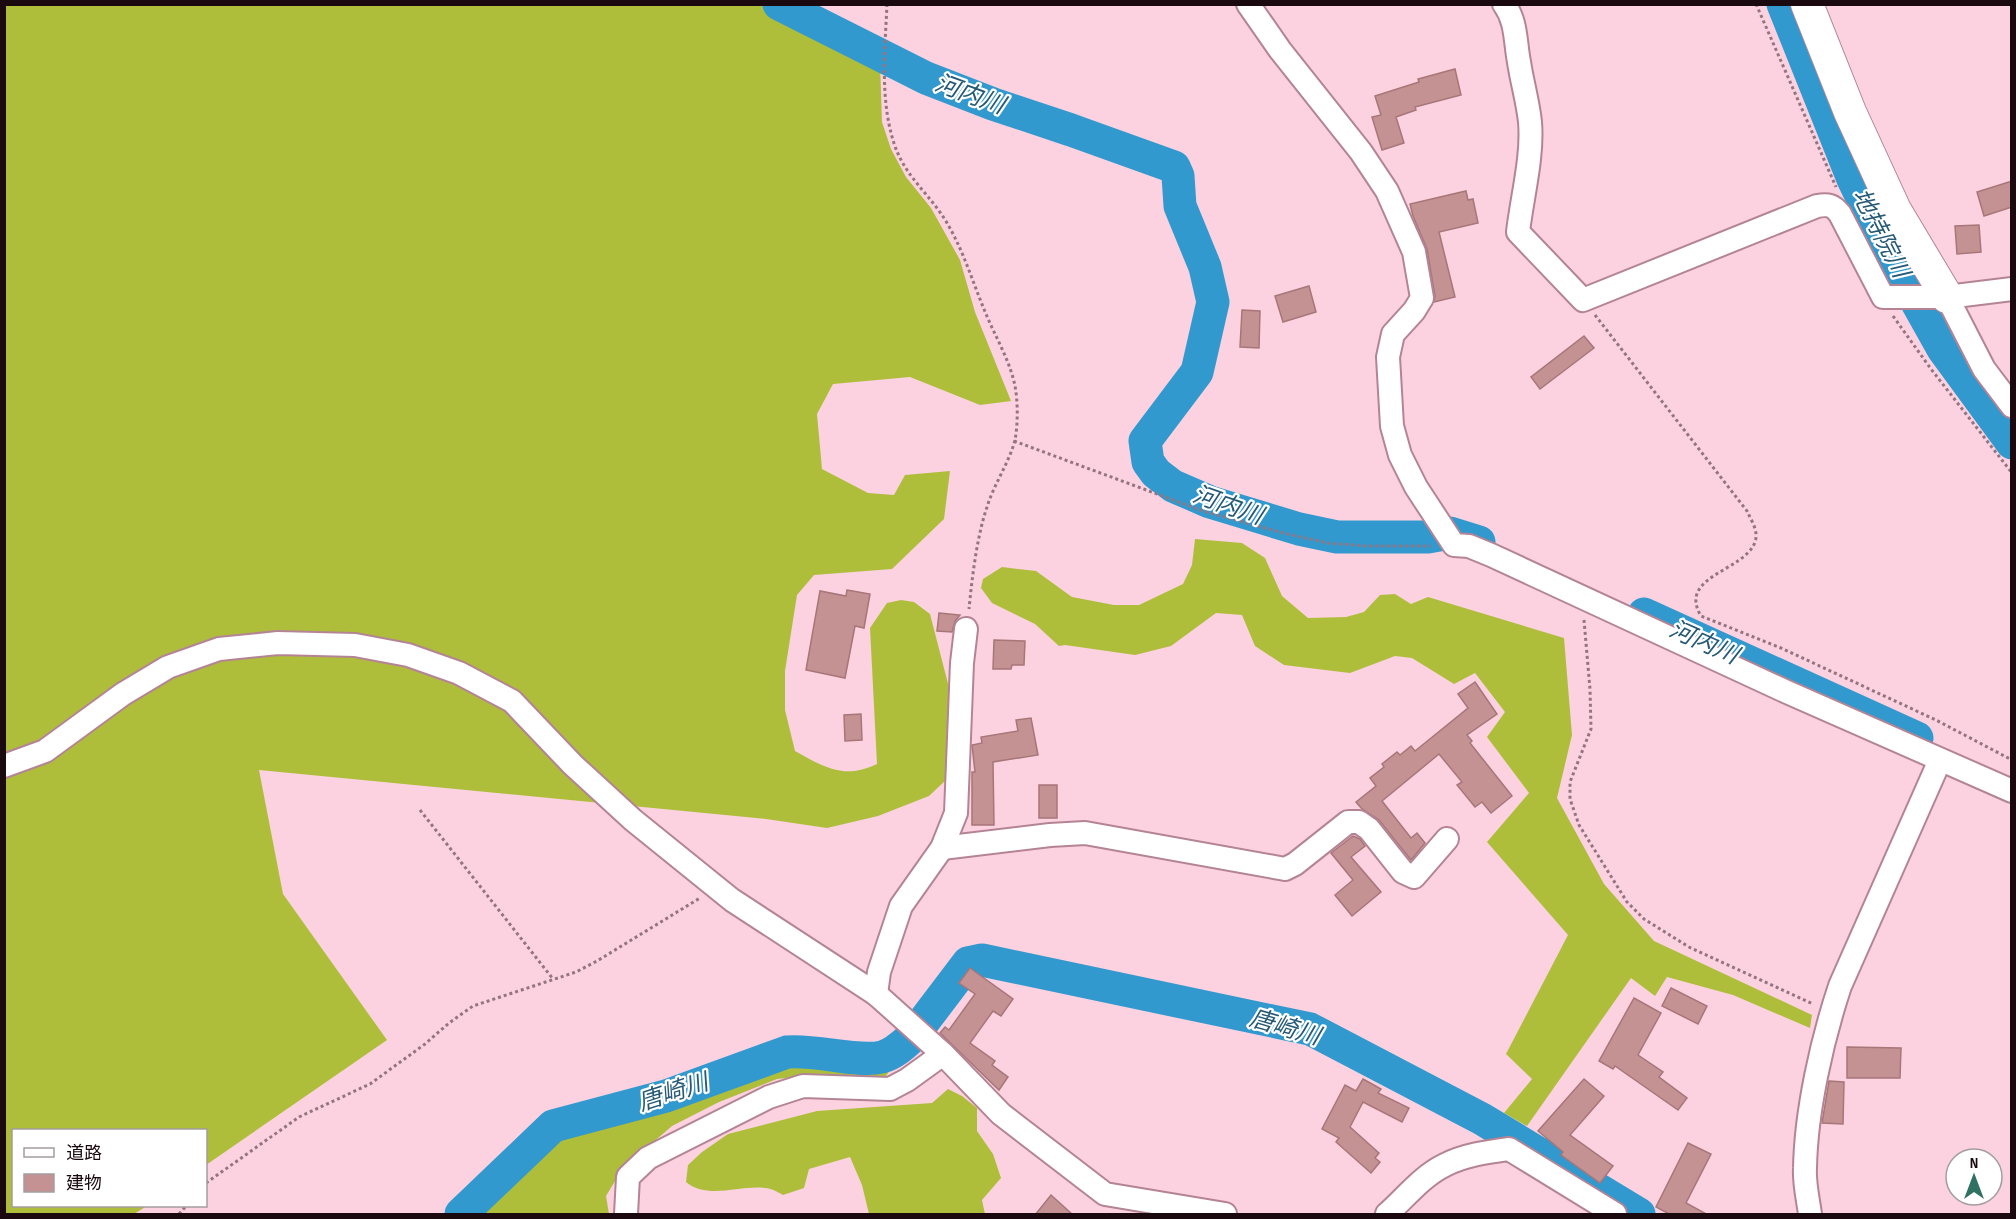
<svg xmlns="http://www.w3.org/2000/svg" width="2016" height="1219" font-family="'Sofia Sans Condensed','Noto Sans JP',sans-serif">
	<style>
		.forest { fill: #aebe3b }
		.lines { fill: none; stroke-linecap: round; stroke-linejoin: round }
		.river { stroke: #3299ce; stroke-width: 33 }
		.building { fill: #c59294; stroke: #a77678; stroke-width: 1.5 }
		.street-casing { stroke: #b48495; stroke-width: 26 }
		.secondary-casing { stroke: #b48495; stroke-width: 34 }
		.path { stroke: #94757f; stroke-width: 3; stroke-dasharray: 3 3; stroke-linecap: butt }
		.street { stroke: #fff; stroke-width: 22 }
		.secondary { stroke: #fff; stroke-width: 32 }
		.labels { text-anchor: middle; stroke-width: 4.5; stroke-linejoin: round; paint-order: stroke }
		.water-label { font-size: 24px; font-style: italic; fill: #255976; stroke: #fff }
	</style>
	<rect width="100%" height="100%" fill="#fcd2e0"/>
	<g class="forest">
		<path d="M5,5H810L880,62L882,122L891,149L906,177L931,208L960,260L975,312L1011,401L980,405L910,377L833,384L817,414L822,469L868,493L894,495L905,475L950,471L944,519L892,569L814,575L797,595L785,671V710L795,751C824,767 844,780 877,764L870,628L887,603L901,600L914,602L930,614L953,703L946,780L929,796L878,816L827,828L766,819L259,770L283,894L387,1040L206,1165V1130H14V1206H147L134,1214H5Z"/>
		<polygon points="1195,539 1242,543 1265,558 1282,596 1308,618 1346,617 1364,612 1380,595 1395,594 1411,604 1428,597 1564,638 1572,735 1557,798 1604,884 1654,941 1812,1015 1810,1028 1733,995 1667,977 1655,996 1631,978 1527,1126 1504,1113 1532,1079 1506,1054 1568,935 1487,842 1529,793 1487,737 1505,712 1475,673 1454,684 1412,658 1395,656 1350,673 1284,665 1255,646 1242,615 1216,613 1171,646 1135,655 1065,645 1059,646 1035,624 992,603 981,588 983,579 1002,567 1036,571 1072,597 1114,605 1139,605 1183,584 1192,565"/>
		<polygon points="810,1058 883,1062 888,1064 890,1070 886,1076 880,1079 816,1075 777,1079 719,1102 672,1126 623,1168 606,1196 609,1214 468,1214 537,1143 559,1128 663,1102 783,1059"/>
		<path d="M948,1089L962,1096L977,1108V1131L993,1154L1001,1178L982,1200L985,1214H869L862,1185L850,1157L809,1169L804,1188L783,1195C778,1192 771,1188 765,1188C739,1185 708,1200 686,1182L688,1165L702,1152L728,1134L817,1111L932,1103Z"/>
	</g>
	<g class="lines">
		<g class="river">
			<polyline points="779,4 926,78 993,104 1071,130 1174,167 1178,176 1180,206 1205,267 1213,302 1197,372 1145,441 1148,462 1156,473 1173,486 1210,502 1253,515 1299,529 1337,537 1428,537 1450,533 1479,542"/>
			<polyline points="1783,4 1853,179 1887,249 1943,349 2012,443"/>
			<polyline points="1644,614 1917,738"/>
			<polyline points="921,1025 968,963 982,960 1310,1029 1482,1119 1639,1214"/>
			<path d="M461,1214L553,1126L666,1096L787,1052C816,1049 857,1063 882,1057C894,1054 904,1044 913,1036"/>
		</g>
	</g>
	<g class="building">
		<polygon points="1455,69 1461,95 1415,107 1416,110 1396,117 1404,143 1382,150 1372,117 1381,115 1375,96 1419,82 1418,79"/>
		<polygon points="2012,181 2012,207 1984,216 1977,192"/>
		<polygon points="1466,191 1468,200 1473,199 1478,223 1439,232 1455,297 1434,302 1435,296 1427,249 1413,216 1410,204"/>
		<polygon points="1979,225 1981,252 1957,254 1955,226"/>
		<polygon points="1309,286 1316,312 1283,322 1275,296"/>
		<polygon points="1242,310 1260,311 1259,348 1240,347"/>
		<polygon points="1584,336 1594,348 1540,389 1531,377"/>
		<polygon points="847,590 870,594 864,628 855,626 845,678 806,670 820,591 846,596"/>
		<polygon points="939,613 960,615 955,621 952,632 937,631"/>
		<polygon points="994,640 1025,641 1024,665 1012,665 1011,669 993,669"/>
		<polygon points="1475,682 1497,714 1467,735 1472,741 1470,743 1512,796 1491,813 1482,802 1475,807 1457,785 1462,782 1439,754 1382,801 1411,838 1417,833 1425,843 1411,860 1379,820 1362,809 1356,802 1376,786 1370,778 1384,767 1382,764 1397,752 1400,755 1411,746 1415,751 1468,708 1458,694"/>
		<polygon points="861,714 862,740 845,741 844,715"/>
		<polygon points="1031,718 1038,755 993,762 994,825 972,825 972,772 975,772 972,745 982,743 981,737 1018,731 1016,720"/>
		<rect x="1039" y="785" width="18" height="33"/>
		<polygon points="1353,836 1360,839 1365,846 1351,857 1381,892 1352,916 1335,895 1353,880 1331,853"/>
		<polygon points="970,968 1013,999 1001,1016 993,1011 970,1043 995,1061 992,1065 1008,1077 999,1090 940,1033 945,1027 949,1030 975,994 959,983"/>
		<polygon points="1671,988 1707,1006 1698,1024 1662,1006"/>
		<polygon points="1634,998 1661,1013 1638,1055 1663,1072 1659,1077 1687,1098 1678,1110 1615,1066 1613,1069 1599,1061"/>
		<polygon points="1847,1047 1901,1048 1900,1078 1847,1078"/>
		<polygon points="1363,1079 1381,1089 1378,1093 1409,1108 1402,1122 1363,1102 1350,1127 1379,1153 1375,1158 1380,1162 1371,1173 1336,1142 1339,1138 1322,1129 1345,1085 1356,1091"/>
		<polygon points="1584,1079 1604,1096 1570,1135 1613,1166 1600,1183 1561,1155 1563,1152 1538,1131"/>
		<polygon points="1829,1081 1844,1082 1843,1124 1822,1123"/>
		<polygon points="1688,1143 1711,1154 1686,1203 1708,1215 1671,1215 1656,1207"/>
		<polygon points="1051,1195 1073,1215 1035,1215"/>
	</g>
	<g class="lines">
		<g class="street-casing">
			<g id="street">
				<polyline points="1248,4 1280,50 1361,152 1387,191 1414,252 1422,298 1414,311 1393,334 1388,357 1392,426 1400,455 1416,487 1454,545 1469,546 1491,555 1787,692 2012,791"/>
				<path d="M1504,4C1517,22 1515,42 1519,62C1522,82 1528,102 1530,122C1533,157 1522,197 1518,232L1583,300L1817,206C1828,204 1833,205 1840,214L1883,297H1947L2012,289"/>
				<polyline points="1947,297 1984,369 2012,406"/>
				<polyline points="4,766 45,751 123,694 168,667 219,649 278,643 355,645 408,655 459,673 512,701 573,765 633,820 732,900 876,994 943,1054 1001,1114 1105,1194 1225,1214"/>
				<polyline points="942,848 1050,835 1085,833 1285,869 1295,864 1348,822 1359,822 1369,829 1403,872 1414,877 1447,839"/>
				<polyline points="876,994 879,972 901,906 942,848 956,813 962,663 966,629"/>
				<polyline points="626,1214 628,1177 648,1158 769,1097 803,1086 890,1089 907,1080 943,1054"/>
				<path d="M1387,1214C1405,1198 1422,1176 1445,1165C1464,1155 1487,1152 1509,1149L1615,1214"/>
				<path d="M1810,1214C1808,1199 1804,1183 1805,1168C1806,1111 1822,1040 1840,986L1940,760"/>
			</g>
		</g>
		<g class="secondary-casing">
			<polyline id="secondary" points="1807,4 1850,112 1895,210 1947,297"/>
		</g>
		<g class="path">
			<path d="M887,4C885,49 880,97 893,140C902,172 924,189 942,215C962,245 972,281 986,314C996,338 1010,361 1015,386C1018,402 1018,424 1015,440C1009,463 994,484 987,507C977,536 972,578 969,609"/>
			<polyline points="1756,4 1836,187"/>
			<path d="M1595,315L1747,511C1751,520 1759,531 1755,542C1745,571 1677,576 1701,616L1781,648L1936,720L2012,760"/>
			<polyline points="1893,316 1931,369 2012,473"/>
			<polyline points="1014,441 1203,511 1287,534 1328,543 1366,546 1431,546"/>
			<polyline points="1584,620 1590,689 1591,729 1570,782 1570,799 1579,825 1627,902 1644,919 1689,947 1813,1004"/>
			<polyline points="420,810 553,979"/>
			<polyline points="206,1183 299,1117 370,1084 425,1044 449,1023 473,1006 576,972 597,961 700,898"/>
			<polyline points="179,1214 186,1206"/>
		</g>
		<use href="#street" class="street"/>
		<use href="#secondary" class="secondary"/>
	</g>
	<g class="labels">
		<g class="water-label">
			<text transform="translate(970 94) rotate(20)" y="8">河内川</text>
			<text transform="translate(1881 233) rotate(63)" y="8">地持院川</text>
			<text transform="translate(1228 505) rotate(19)" y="8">河内川</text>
			<text transform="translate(1704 642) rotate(24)" y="8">河内川</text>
			<text transform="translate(1285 1027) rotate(16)" y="8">唐崎川</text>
			<text transform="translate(673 1092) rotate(-18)" y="8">唐崎川</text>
		</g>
	</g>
	<rect width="2016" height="1219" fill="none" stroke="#1a090f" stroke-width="12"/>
	<rect x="12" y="1129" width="195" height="78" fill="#ffffff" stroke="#a39d9f" stroke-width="1.5"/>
	<rect x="24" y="1148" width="30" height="9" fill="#ffffff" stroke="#a39d9f" stroke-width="1.5"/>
	<text x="66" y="1159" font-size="18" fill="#1a090f">道路</text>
	<rect x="24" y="1174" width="30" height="18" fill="#c59294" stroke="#a39d9f" stroke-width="1.5"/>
	<text x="66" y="1189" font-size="18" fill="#1a090f">建物</text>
	<g transform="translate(1974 1177)"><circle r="28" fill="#ffffff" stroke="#a39d9f" stroke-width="1.5"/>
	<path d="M0-4.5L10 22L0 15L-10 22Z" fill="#2f7162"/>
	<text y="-9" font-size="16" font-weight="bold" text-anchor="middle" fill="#1a090f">N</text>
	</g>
</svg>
